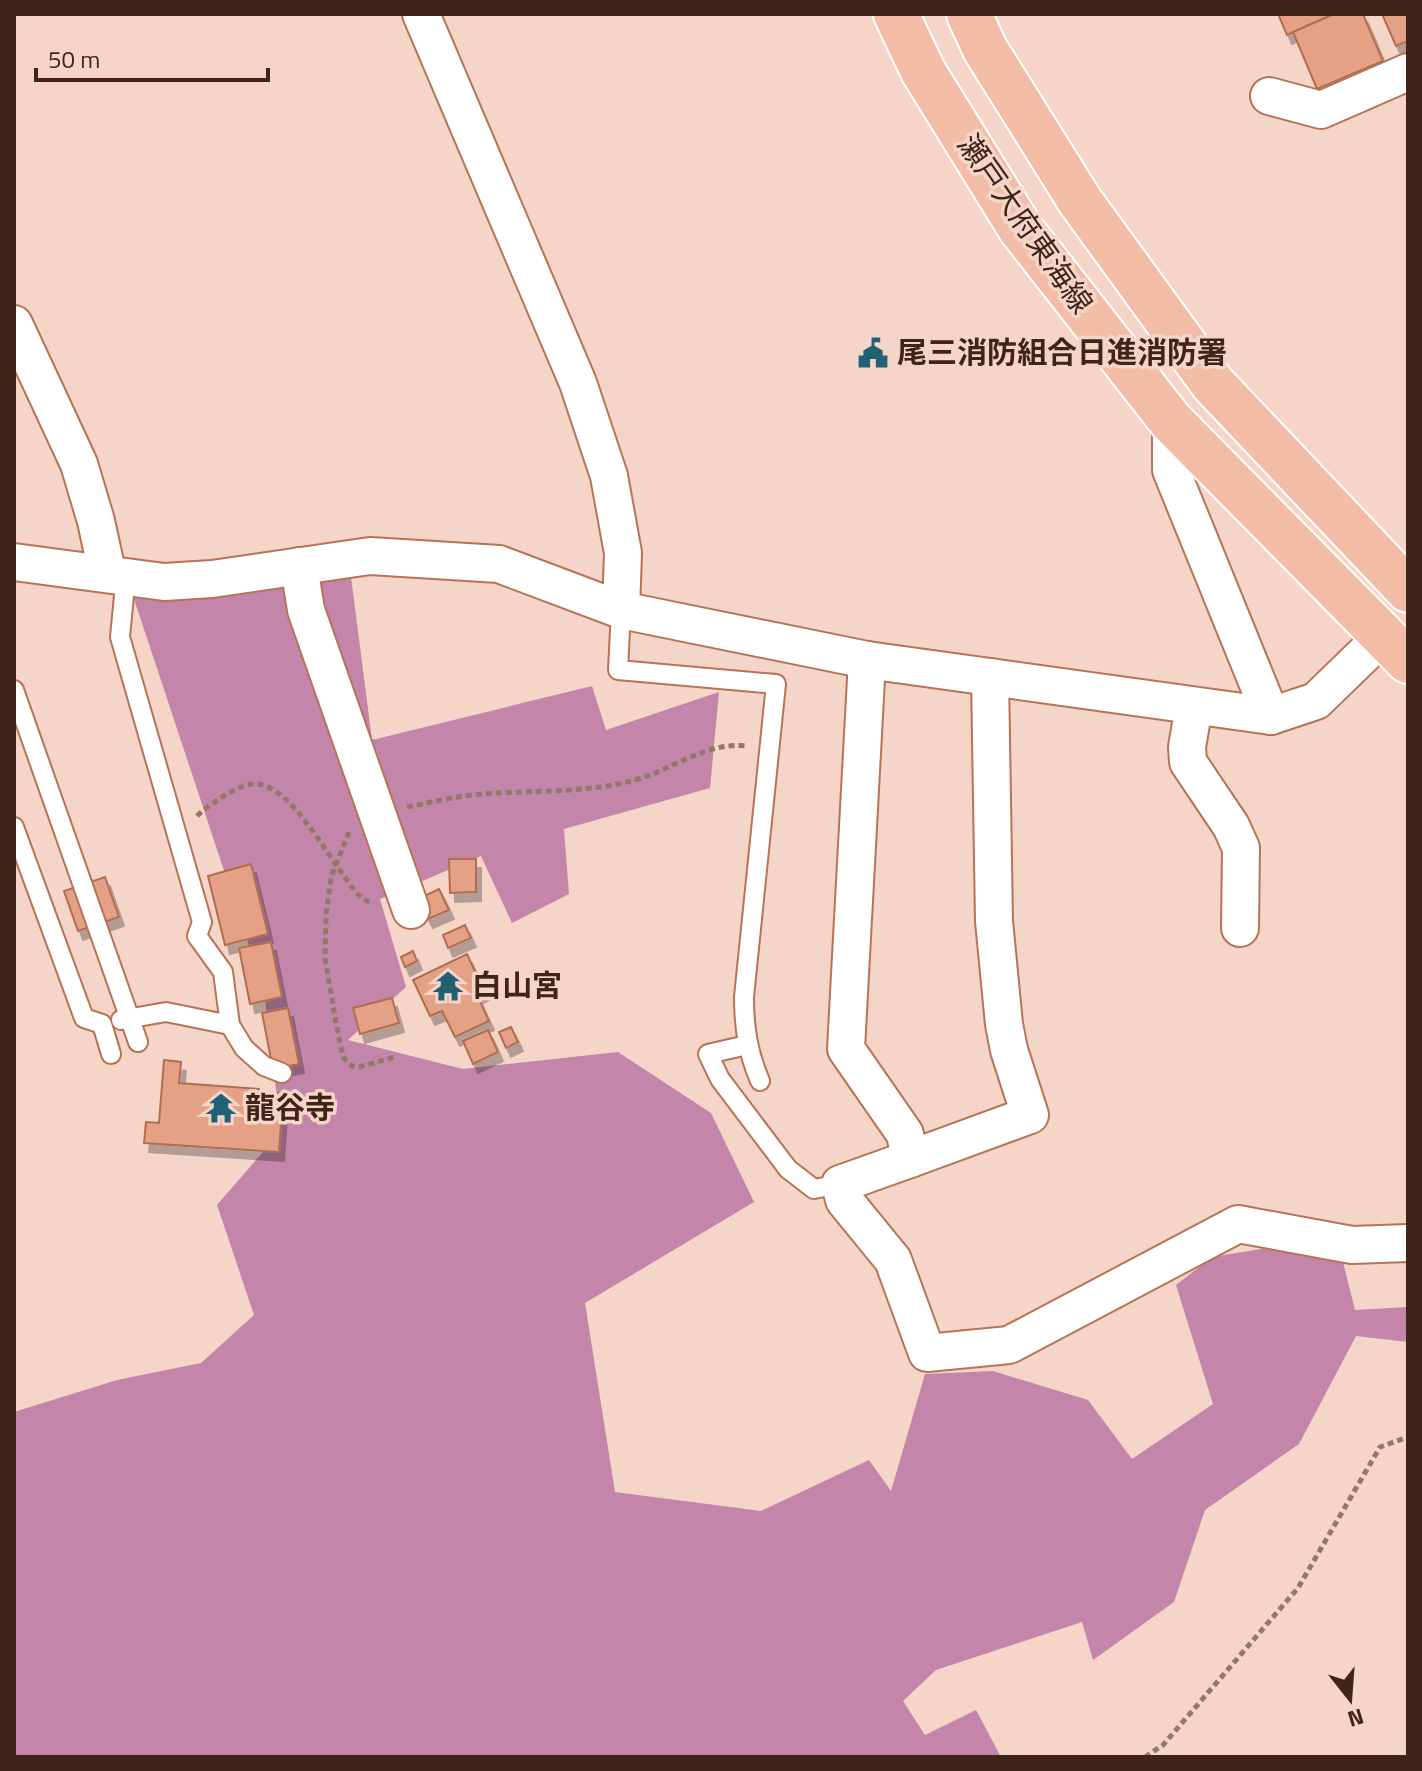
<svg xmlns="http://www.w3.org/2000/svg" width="1422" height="1771" font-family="'Titillium Web','Noto Sans JP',sans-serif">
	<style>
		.forest { fill: #c385aa }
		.building { fill: #e5a185; stroke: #b16d50; stroke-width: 2; filter: url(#shadow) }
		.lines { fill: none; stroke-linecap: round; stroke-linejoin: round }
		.lane-casing { stroke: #b87355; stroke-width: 22 }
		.street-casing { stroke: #b87355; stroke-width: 40 }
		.primary-casing { stroke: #fff; stroke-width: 48 }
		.path { stroke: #95776a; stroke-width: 5; stroke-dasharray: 6 4; stroke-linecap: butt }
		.lane { stroke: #fff; stroke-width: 18 }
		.street { stroke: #fff; stroke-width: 36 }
		.primary { stroke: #f2bca6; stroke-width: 44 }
		.labels { text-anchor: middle; stroke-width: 7; stroke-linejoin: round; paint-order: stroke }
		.street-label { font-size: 30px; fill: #412418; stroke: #f4d5c8 }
		.poi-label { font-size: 30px; font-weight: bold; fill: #412418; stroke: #f4d5c8; text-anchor: start }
	</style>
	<defs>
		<filter id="shadow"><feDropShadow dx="5" dy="9" stdDeviation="0" flood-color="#0004"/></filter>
	</defs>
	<rect width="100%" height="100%" fill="#f4d5c8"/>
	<polygon class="forest" points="351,577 372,740 592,686 606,730 719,692 710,788 564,829 569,894 512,923 481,856 380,899 406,987 348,1040 463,1069 618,1052 711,1113 754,1202 585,1303 615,1492 761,1511 869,1460 891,1491 925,1374 993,1371 1088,1400 1132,1459 1213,1404 1176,1285 1212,1257 1267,1248 1342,1258 1355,1310 1408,1307 1408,1342 1356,1336 1299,1444 1205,1510 1174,1602 1093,1660 1082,1622 936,1670 903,1701 925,1735 976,1710 1001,1757 14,1757 14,1412 117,1380 201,1363 254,1315 217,1205 281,1131 264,991 131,590"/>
	<g class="building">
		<polygon points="1278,14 1334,14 1287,35"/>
		<polygon points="1334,14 1363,14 1383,61 1317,89 1293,32"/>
		<polygon points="1382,14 1408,14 1408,41 1396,46"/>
		<polygon points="449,859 476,859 476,892 450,893"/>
		<polygon points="251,864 268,934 225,945 208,876"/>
		<polygon points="105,877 119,917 78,931 64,891"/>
		<polygon points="439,889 449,910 428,919 418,899"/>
		<polygon points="465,925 471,938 448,948 443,935"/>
		<polygon points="271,942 282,997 250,1004 239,948"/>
		<polygon points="413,951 417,961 405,967 401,957"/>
		<polygon points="467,954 484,991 477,995 489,1021 455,1037 442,1011 430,1016 413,980"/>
		<polygon points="392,998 399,1023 360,1034 353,1008"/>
		<polygon points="288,1008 299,1064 273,1069 262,1013"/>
		<polygon points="511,1027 518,1042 506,1048 499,1032"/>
		<polygon points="488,1030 498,1052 473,1064 463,1041"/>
		<polygon points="164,1060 181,1062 179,1083 259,1089 259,1092 283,1094 279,1152 144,1143 146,1122 159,1123"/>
	</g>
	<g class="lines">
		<g class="lane-casing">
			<g id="lane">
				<polyline points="126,575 120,637 202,922 197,936 223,972 230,1025 244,1048 264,1066 282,1073"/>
				<path d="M621,610L618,670L776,684L744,997C744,1028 748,1053 760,1081"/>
				<polyline points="14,690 138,1042"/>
				<polyline points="14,827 84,1018 102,1024 111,1054"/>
				<polyline points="121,1020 166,1012 230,1025"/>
				<polyline points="747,1045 708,1054 720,1079 788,1169 814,1189 840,1184"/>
			</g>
		</g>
		<g class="street-casing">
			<g id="street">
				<polyline points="421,14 578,383 609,476 623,553 621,610"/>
				<polyline points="1269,96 1321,110 1408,72"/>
				<polyline points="14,324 79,464 96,521 107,572"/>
				<polyline points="1171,421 1171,470 1271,716"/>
				<polyline points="14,562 164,582 212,579 370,556 499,564 621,610 867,660 1271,716 1316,701 1383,636"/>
				<polyline points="299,566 306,610 411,910"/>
				<polyline points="867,660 846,1049 905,1134 910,1159 840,1184 844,1200 893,1260 927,1353 1009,1345 1238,1224 1352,1245 1408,1243"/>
				<polyline points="1194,706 1187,747 1188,762 1231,826 1241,848 1240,928"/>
				<polyline points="910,1159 1030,1115 1009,1050 1004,1024 994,921 990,677"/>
			</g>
		</g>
		<g class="primary-casing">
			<g id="primary">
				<polyline points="896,14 923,71 1020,228 1171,421 1408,661"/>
				<polyline points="969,14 985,49 1080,201 1213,384 1408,590"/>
			</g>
		</g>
		<g class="path">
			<path d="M407,807C429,803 451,797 473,795C527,789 585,795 638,779C675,768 708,741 748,746"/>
			<path d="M197,816C206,807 216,801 227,794C235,790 246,783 256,784C290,785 327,855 347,880C354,890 362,902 374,903"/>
			<polyline points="349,832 331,877 326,915 325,958 336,1023 343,1057 352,1066 359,1067 395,1057"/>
			<polyline points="1145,1757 1163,1745 1298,1588 1380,1447 1408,1437"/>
		</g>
		<use href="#lane" class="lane"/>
		<use href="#street" class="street"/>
		<use href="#primary" class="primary"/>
	</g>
	<defs>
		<g id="civic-bare" transform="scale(2.4)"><path d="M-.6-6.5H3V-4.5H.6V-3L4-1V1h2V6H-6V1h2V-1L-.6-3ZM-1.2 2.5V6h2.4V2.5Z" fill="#216176" stroke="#f4d5c8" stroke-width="2.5" paint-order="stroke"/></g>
		<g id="temple-bare" transform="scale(2.4)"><path d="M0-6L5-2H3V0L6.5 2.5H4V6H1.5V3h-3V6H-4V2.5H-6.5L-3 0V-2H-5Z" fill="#216176" stroke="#f4d5c8" stroke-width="2.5" paint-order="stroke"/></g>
	</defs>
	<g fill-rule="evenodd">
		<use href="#civic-bare" x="873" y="353"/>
		<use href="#temple-bare" x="448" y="986"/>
		<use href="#temple-bare" x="221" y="1108"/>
	</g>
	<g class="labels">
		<g class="street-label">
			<text transform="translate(1025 224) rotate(55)" y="10">瀬戸大府東海線</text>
		</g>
		<g class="poi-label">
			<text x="897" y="363">尾三消防組合日進消防署</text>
			<text x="472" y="996">白山宮</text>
			<text x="245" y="1118">龍谷寺</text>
		</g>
	</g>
	<rect width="1422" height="1771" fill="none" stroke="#412418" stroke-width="32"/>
	<g transform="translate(1350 1699) rotate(163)" stroke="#f4d5c8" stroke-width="6" paint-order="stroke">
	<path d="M0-6L14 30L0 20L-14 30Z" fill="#412418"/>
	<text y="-12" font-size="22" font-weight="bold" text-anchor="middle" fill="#412418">N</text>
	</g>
	<path d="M36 68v12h232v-12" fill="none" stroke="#412418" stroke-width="4"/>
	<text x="48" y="68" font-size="24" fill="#412418" stroke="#f4d5c8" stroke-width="6" paint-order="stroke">50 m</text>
</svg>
